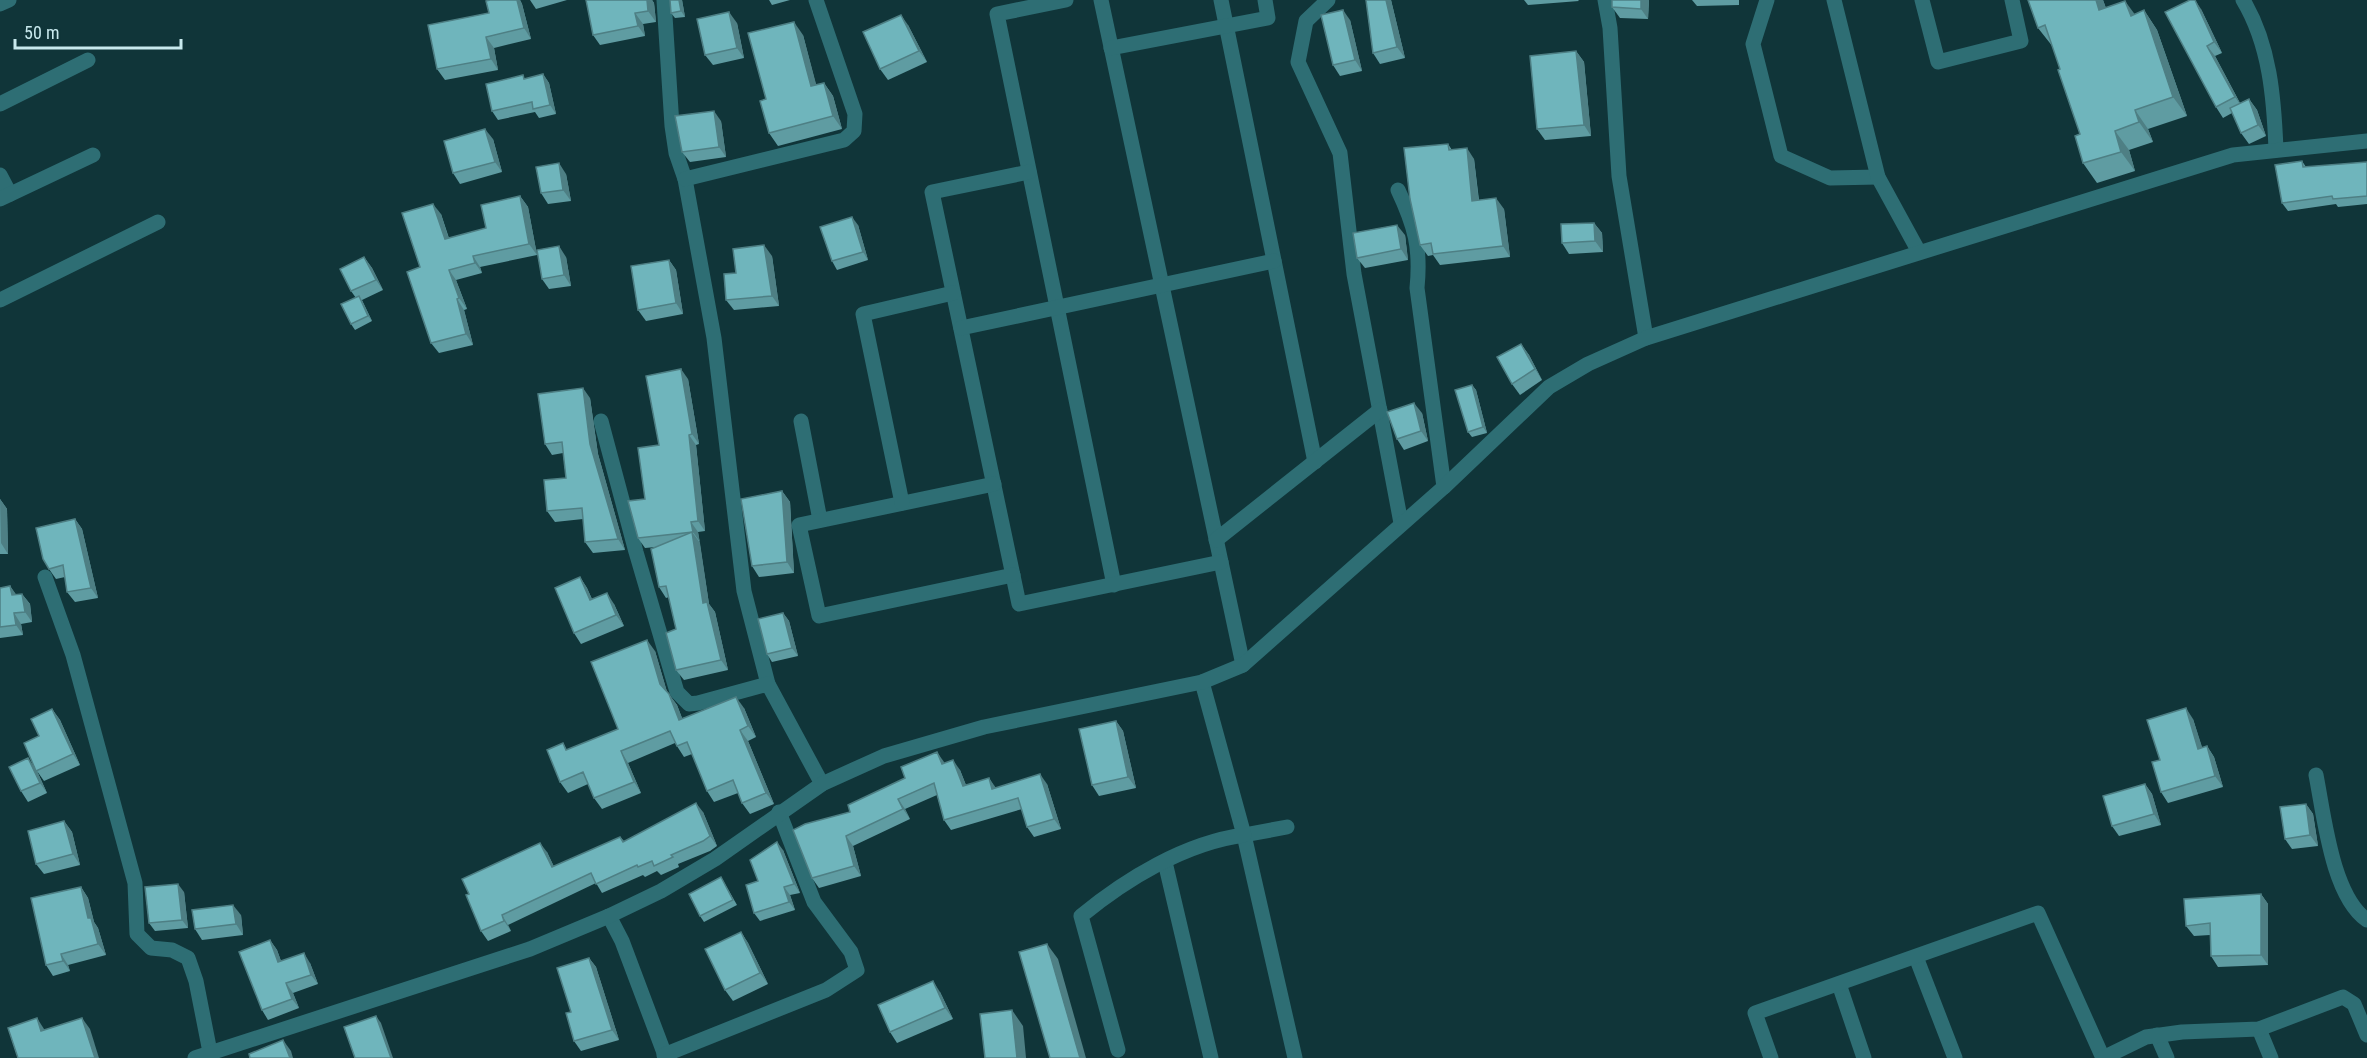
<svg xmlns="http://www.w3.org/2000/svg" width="2367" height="1058" font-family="'Roboto Condensed',sans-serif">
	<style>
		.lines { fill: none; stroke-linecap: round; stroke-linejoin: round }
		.minor { stroke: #2e6e74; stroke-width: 15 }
		.tertiary { stroke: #2e6e74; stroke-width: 15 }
		.wall { fill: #5f9ca2 }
		.shaded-wall { fill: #4e7f84 }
		.building { fill: #6fb5bc; stroke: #4e7f84; stroke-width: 1.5 }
	</style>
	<rect width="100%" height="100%" fill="#103539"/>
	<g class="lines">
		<g class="minor">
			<polyline points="664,0 672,126 676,153 685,179 714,338 744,591 768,684"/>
			<polyline points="1066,0 997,14 1114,585"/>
			<polyline points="1101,0 1243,665"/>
			<polyline points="1221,0 1315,462"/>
			<polyline points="1328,0 1306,21 1298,62 1340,153 1354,274 1401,523"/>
			<polyline points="1605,0 1610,28 1619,176 1646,338"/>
			<polyline points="1767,0 1753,44 1781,156 1830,178 1878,177"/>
			<polyline points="1834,0 1878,177 1919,252"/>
			<polyline points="1922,0 1938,62 2021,41 2012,0"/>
			<path d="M2243,0C2270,45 2274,98 2276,150"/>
			<polyline points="0,4 9,0"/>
			<polyline points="1111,48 1268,18 1265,0"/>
			<polyline points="0,104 88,60"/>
			<polyline points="1029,172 932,192 1019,604 1221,562"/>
			<polyline points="0,175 10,194"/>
			<polyline points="685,179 844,140 854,131 855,114 816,0"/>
			<path d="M1398,190C1415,226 1421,248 1417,288L1444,487"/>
			<polyline points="0,199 93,155"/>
			<polyline points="0,300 158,222"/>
			<polyline points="961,328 1274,261"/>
			<polyline points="601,421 636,552 677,692 689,704 698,703 768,684 822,784"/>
			<polyline points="801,421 820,520"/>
			<polyline points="994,484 799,525 819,616 1013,575"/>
			<polyline points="902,503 863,314 953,293"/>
			<polyline points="1216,540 1380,410"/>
			<polyline points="45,577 73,655 135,883 137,934 151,948 172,950 188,958 196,981 210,1052"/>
			<path d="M2316,775C2324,815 2332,896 2367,920"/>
			<polyline points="1287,827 1244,835 1295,1058"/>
			<polyline points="1165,862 1211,1058"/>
			<polyline points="609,916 622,941 666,1058"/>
			<polyline points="1916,957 1955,1058"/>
			<polyline points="1839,984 1864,1058"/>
			<polyline points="2259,1029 2271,1058"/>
			<polyline points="2157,1035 2167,1058"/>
			<path d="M1118,1050L1081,916C1126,879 1185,843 1244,835L1202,682"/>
			<polyline points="664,1055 826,990 857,970 851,952 814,902 779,812"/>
			<polyline points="1771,1058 1755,1013 2038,913 2103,1058"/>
			<polyline points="2103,1058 2146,1037 2182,1032 2259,1029 2343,997 2354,1004 2367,1035"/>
		</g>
		<polyline class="tertiary" points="195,1058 530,949 609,916 661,891 715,859 822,784 884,756 984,727 1202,682 1243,665 1444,487 1549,387 1588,364 1646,338 2233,155 2367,141"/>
	</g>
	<g class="wall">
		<polygon points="490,0 520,0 522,4 531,39 494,48 498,70 445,80 437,69 489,13"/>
		<polygon points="530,0 567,0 536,9"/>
		<polygon points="586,0 652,0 654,3 656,22 643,24 645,36 600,45 593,35"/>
		<polygon points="670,0 682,0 685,17 675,18 671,13"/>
		<polygon points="769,0 790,0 772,5"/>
		<polygon points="1366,0 1391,0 1405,58 1380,64 1373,53"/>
		<polygon points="1524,0 1578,0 1579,1 1528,5"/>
		<polygon points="1612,0 1649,0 1648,19 1620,18 1612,7"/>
		<polygon points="1692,0 1739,0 1739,5 1697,6"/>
		<polygon points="2028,0 2103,0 2106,8 2135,14 2144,10 2157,30 2187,116 2148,129 2153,142 2129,150 2135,171 2097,183 2083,163 2080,134 2060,69 2053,47 2038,28"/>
		<polygon points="2201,9 2222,53 2215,56 2240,103 2249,99 2257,110 2266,136 2249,144 2241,133 2232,113 2223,118 2216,107"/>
		<polygon points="1350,20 1362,71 1340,76 1333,65"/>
		<polygon points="737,23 744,58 713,65 705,55"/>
		<polygon points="908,25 927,62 888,80 880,69"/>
		<polygon points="803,35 816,85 824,83 833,96 842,129 778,146 769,133 766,99"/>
		<polygon points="1576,51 1584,62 1591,136 1545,140 1537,129"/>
		<polygon points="543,74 549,83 556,114 539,118 535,112 498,120 492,111 525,79"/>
		<polygon points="721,121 726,157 690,162 682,152"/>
		<polygon points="493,139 502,172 460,184 453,173"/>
		<polygon points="1448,144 1452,150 1474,159 1479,200 1504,209 1510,257 1440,265 1433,255 1428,256 1420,245"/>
		<polygon points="2302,161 2306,167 2367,162 2367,204 2338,207 2336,204 2288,211 2282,203"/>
		<polygon points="566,174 571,201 548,204 541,193"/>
		<polygon points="520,196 528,207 537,255 480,267 482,273 456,280 467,309 464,310 473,345 439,353 431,343 420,267 441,214 449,238 486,228"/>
		<polygon points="1594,223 1602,233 1603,252 1569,254 1562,243"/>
		<polygon points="858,225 868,260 837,270 832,261"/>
		<polygon points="1405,235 1408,260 1365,268 1357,258"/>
		<polygon points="772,256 779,306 734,310 726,300 736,273"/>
		<polygon points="364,257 372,268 383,290 362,300 372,321 355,330 351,324 356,298 351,291"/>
		<polygon points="566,257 571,286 549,289 542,279"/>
		<polygon points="669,260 676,270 683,314 646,321 638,310"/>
		<polygon points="1521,344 1529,355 1542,380 1520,395 1512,384"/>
		<polygon points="688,379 699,444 696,445 705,531 698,532 709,604 715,612 728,670 684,680 676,670 676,629 669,597 666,598 659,587 656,547 645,548 638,538 645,499 659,445"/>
		<polygon points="1472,385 1476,390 1487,433 1472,437 1468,432"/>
		<polygon points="590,398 598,454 625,550 593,553 585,542 583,519 555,522 547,511 566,478 563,453 552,455 545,444"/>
		<polygon points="1422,413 1428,441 1404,450 1397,439"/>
		<polygon points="782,491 790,502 794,573 759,577 752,566"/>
		<polygon points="0,499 7,509 8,554 0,554"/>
		<polygon points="75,519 82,529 98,598 75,602 67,592 65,577 56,579 49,569"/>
		<polygon points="580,577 587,588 592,599 614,604 624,626 581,644 574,633"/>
		<polygon points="10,586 16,595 22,594 30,604 32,622 21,624 23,635 0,638 0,588"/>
		<polygon points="783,613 789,621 798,656 772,662 767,654"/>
		<polygon points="655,651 667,692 677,705 682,718 744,708 756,737 748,741 774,804 750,814 742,803 738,793 714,802 707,791 692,754 684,757 675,743 628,763 641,793 602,809 594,798 588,784 568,793 560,782 563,743 567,750 618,729"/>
		<polygon points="52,709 60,720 80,765 44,781 37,771 47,793 28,802 21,791 35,768 39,736"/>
		<polygon points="2193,719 2202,748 2207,746 2214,757 2223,787 2168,803 2161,792 2160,760"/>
		<polygon points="1116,721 1123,731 1136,788 1099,796 1092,785"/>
		<polygon points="945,763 960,770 966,785 989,778 995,788 1047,784 1061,829 1034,837 1027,827 1022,809 951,830 944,820 937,795 905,809 910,819 853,846 861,876 819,888 812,878 850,812"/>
		<polygon points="2145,784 2152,794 2161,825 2119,836 2112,826"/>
		<polygon points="2306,804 2313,814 2318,846 2292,849 2285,839"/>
		<polygon points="703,812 717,846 710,851 678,864 679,867 661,875 657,871 645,877 643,875 602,893 596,883 508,925 511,931 488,941 481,931 469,894 547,852 554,867 620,837 624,841"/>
		<polygon points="64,821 72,832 80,865 44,874 36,864"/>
		<polygon points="783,850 800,893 790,895 795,910 760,921 754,913 758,881"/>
		<polygon points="721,877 737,905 704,922 700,916"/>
		<polygon points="81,887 88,898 94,922 98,928 106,955 68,965 70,971 53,976 46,965"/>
		<polygon points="184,892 188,928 155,931 149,923"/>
		<polygon points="2261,894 2268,904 2268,965 2218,967 2211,956 2210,935 2194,936 2186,926"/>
		<polygon points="241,915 243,935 202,940 195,929"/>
		<polygon points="741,932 748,943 768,984 733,1001 725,990"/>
		<polygon points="270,940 277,950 281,961 310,963 318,984 293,993 299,1008 268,1020 262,1010"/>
		<polygon points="589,958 596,967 619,1040 581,1051 574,1041 571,1012"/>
		<polygon points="940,992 953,1019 897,1043 890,1032"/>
	</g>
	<g class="shaded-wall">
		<polygon points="517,0 520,0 522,4 531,39 524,28"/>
		<polygon points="647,0 652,0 654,3 656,22 648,11"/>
		<polygon points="679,0 682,0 685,17 681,11"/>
		<polygon points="1386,0 1391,0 1405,58 1397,47"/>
		<polygon points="1641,0 1649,0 1648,19 1641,9"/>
		<polygon points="2096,0 2103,0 2113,29 2099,10"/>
		<polygon points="2195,0 2201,9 2222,53 2214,42"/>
		<polygon points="2125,1 2139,20 2131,16"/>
		<polygon points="1343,10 1350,20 1362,71 1355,60"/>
		<polygon points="2144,10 2157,30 2187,116 2173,97"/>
		<polygon points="729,12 737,23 744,58 737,48"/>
		<polygon points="635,13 643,24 645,36 638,26"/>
		<polygon points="901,15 908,25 927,62 919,51"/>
		<polygon points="794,22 803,35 820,99 811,86"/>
		<polygon points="486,37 494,48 498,70 491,59"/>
		<polygon points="2207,46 2215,56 2242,107 2235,97"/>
		<polygon points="1576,51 1584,62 1591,136 1584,125"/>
		<polygon points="543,74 549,83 556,114 550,105"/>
		<polygon points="824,83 833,96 842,129 833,116"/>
		<polygon points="2249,99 2257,110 2266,136 2258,125"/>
		<polygon points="2135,110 2148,129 2153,142 2139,122"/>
		<polygon points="714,111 721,121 726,157 719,147"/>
		<polygon points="485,129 493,139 502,172 495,162"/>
		<polygon points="2115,131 2129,150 2135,171 2121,152"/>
		<polygon points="1467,148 1474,159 1480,212 1472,201"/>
		<polygon points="559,163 566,174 571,201 563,190"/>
		<polygon points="520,196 528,207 537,255 529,244"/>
		<polygon points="1496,198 1504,209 1510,257 1503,246"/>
		<polygon points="433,204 441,214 452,249 445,239"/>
		<polygon points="852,217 858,225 868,260 863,252"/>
		<polygon points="1594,223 1602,233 1603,252 1595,241"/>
		<polygon points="1397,225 1405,235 1408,260 1401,249"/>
		<polygon points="764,245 772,256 779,306 772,296"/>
		<polygon points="559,246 566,257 571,286 564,275"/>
		<polygon points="473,256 480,267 482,273 475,263"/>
		<polygon points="364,257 372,268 383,290 376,280"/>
		<polygon points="669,260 676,270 683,314 676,303"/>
		<polygon points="449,270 456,280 467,309 459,298"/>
		<polygon points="359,296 362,301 372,321 368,316"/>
		<polygon points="457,299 464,310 473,345 466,334"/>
		<polygon points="1521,344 1529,355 1542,380 1535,369"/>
		<polygon points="681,369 688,379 699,444 692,434"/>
		<polygon points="1472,385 1476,390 1487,433 1483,427"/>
		<polygon points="583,388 590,398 598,454 625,550 618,539 590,444"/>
		<polygon points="1414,403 1422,413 1428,441 1421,431"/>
		<polygon points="689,435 696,445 705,531 698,521"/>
		<polygon points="782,491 790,502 794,573 787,562"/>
		<polygon points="0,499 7,509 8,554 1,543"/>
		<polygon points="75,519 82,529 98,598 91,588"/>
		<polygon points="691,522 698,532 700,542 693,532"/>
		<polygon points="692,532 700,543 709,604 715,612 728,670 721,660 703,603"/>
		<polygon points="580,577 587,588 597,611 590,600"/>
		<polygon points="10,586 18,597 12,595"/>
		<polygon points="607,593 614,604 624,626 616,615"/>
		<polygon points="22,594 30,604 32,622 25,612"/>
		<polygon points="14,613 21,624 23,635 16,625"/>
		<polygon points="783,613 789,621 798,656 792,648"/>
		<polygon points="647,640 655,651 668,695 660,684"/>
		<polygon points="669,694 677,705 687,731 679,720"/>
		<polygon points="736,697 744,708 756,737 748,726"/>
		<polygon points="2186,708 2193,719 2206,759 2198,749"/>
		<polygon points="52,709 60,720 80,765 73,754"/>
		<polygon points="1116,721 1123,731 1136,788 1128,777"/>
		<polygon points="740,730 748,741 774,804 766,793"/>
		<polygon points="2207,746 2214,757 2223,787 2215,776"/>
		<polygon points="621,751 628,763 641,793 634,782"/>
		<polygon points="937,752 944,762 949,774 942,764"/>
		<polygon points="28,758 36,769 47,793 40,783"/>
		<polygon points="953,760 960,770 970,796 963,786"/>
		<polygon points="1040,774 1047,784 1061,829 1054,819"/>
		<polygon points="989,778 996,788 992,789"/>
		<polygon points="2145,784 2152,794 2161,825 2154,814"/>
		<polygon points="898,799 905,809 910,819 903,809"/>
		<polygon points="696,803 703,812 717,846 710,836"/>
		<polygon points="2306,804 2313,814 2318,846 2310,835"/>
		<polygon points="64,821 72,832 80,865 73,854"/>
		<polygon points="846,836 853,846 861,876 854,866"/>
		<polygon points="777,842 783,850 800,893 794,884"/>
		<polygon points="540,843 547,852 559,877 552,867"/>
		<polygon points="178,884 184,892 188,928 182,920"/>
		<polygon points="81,887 88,898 94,922 98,928 106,955 98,944 88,918"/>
		<polygon points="784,887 790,895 795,910 789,902"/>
		<polygon points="2261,894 2268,904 2268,965 2261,955"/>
		<polygon points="233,905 241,915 243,935 236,924"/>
		<polygon points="502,915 508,925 511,931 504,921"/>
		<polygon points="741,932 748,943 768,984 760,973"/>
		<polygon points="270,940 277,950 285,972 278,962"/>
		<polygon points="1047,944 1058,959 1086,1058 1080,1058"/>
		<polygon points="304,953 310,963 318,984 311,975"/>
		<polygon points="61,954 68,965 70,971 63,961"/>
		<polygon points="589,958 596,967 619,1040 612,1030"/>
		<polygon points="933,981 940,992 953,1019 945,1008"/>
		<polygon points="286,983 293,993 299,1008 292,999"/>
		<polygon points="1012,1010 1023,1026 1026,1058 1017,1058"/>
		<polygon points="376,1016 381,1023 393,1058 391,1058"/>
		<polygon points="37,1018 44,1029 49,1041 41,1031"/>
		<polygon points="82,1018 90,1029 99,1058 95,1058"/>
		<polygon points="283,1040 291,1051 293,1058 290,1058"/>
	</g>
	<g class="building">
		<polygon points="490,0 517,0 524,28 486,37 491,59 437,69 428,25 489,13 486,1"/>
		<polygon points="586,0 647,0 648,11 635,13 638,26 593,35"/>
		<polygon points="670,0 679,0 681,11 671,13"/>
		<polygon points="1366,0 1386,0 1397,47 1373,53"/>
		<polygon points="1612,0 1641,0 1641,9 1612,7"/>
		<polygon points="2028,0 2096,0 2099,10 2125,1 2131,16 2144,10 2173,97 2135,110 2139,122 2115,131 2121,152 2083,163 2075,136 2080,134 2058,70 2060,69 2045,25 2038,28"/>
		<polygon points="2190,0 2195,0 2214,42 2207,46 2235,97 2216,107 2165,12"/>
		<polygon points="1343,10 1355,60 1333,65 1321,15"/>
		<polygon points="729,12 737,48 705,55 697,19"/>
		<polygon points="901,15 919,51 880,69 863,32"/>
		<polygon points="794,22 811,86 824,83 833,116 769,133 760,101 766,99 748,33"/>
		<polygon points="1576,51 1584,125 1537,129 1530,56"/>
		<polygon points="543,74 550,105 533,109 532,102 492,111 486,84 523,75 524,79"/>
		<polygon points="2249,99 2258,125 2241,133 2230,108"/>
		<polygon points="714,111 719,147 682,152 675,116"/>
		<polygon points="485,129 495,162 453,173 444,141"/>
		<polygon points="1448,144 1449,150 1467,148 1472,201 1496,198 1503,246 1433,254 1431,243 1420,245 1410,199 1404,148"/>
		<polygon points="2302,161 2303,167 2367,162 2367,196 2333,199 2332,196 2282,203 2275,165"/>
		<polygon points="559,163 563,190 541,193 536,167"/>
		<polygon points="520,196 529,244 473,256 475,263 449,270 459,298 457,299 466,334 431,343 407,272 420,267 402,213 433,204 445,239 486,228 481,205"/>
		<polygon points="852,217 863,252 832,261 820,227"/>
		<polygon points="1594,223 1595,241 1562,243 1561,224"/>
		<polygon points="1397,225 1401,249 1357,258 1353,233"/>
		<polygon points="764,245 772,296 726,300 724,274 736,273 733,249"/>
		<polygon points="559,246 564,275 542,279 537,250"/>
		<polygon points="364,257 376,280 351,291 340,269"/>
		<polygon points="669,260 676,303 638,310 631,266"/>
		<polygon points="359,296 368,316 351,324 341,304"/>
		<polygon points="1521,344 1535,369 1512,384 1497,357"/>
		<polygon points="681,369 692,434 689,435 698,521 691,522 693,532 638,538 628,501 645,499 638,448 659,445 646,376"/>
		<polygon points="1472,385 1483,427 1468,432 1455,390"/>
		<polygon points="583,388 590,444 618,539 585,542 582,508 547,511 544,480 566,478 562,442 545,444 538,394"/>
		<polygon points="1414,403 1421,431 1397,439 1387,412"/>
		<polygon points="782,491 787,562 752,566 741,499"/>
		<polygon points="75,519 91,588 67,592 63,565 49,569 43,559 36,528"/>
		<polygon points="692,532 703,603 707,602 721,660 676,670 666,633 676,629 666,586 659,587 651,549"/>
		<polygon points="580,577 590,600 607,593 616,615 574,633 555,588"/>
		<polygon points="10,586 12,595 22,594 25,612 14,613 16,625 0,627 0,588"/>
		<polygon points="783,613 792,648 767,654 758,619"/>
		<polygon points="647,640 660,684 669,694 679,720 736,697 748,726 740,730 766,793 742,803 733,780 707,791 687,742 677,746 670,731 621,751 634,782 594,798 583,772 560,782 547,750 563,743 566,750 618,729 591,662"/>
		<polygon points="2186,708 2198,749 2207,746 2215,776 2161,792 2152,762 2160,760 2147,720"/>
		<polygon points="52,709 73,754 36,771 24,743 39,736 31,719"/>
		<polygon points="1116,721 1128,777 1092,785 1079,729"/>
		<polygon points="937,752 942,764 953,760 963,786 989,778 992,789 1040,774 1054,819 1027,827 1018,798 944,820 934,783 898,799 903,809 846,836 854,866 812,878 793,830 805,824 850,812 848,805 905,778 901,767"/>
		<polygon points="28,758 40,783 21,791 9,767"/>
		<polygon points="2145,784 2154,814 2112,826 2103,796"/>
		<polygon points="696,803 710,836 703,841 671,855 673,857 654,866 652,861 638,867 637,865 596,884 591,873 502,915 504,921 481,931 466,895 469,894 462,879 540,843 552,867 620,837 623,842"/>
		<polygon points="2306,804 2310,835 2285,839 2280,807"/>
		<polygon points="64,821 73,854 36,864 28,831"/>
		<polygon points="777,842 794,884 784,887 789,902 754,913 746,885 758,881 750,860"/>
		<polygon points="721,877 733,900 700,916 689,894"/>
		<polygon points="178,884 182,920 149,923 145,887"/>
		<polygon points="81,887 88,918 91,918 98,944 61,954 63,961 46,965 31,898"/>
		<polygon points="2261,894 2261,955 2211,956 2210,923 2186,926 2184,899"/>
		<polygon points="233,905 236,924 195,929 192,910"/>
		<polygon points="741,932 760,973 725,990 705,949"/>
		<polygon points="270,940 278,962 304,953 311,975 286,983 292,999 262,1010 239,952"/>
		<polygon points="1047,944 1080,1058 1050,1058 1019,952"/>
		<polygon points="589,958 612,1030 574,1041 566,1013 571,1012 557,968"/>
		<polygon points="933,981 945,1008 890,1032 878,1005"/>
		<polygon points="1012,1010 1017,1058 985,1058 980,1014"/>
		<polygon points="376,1016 391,1058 355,1058 344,1027"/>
		<polygon points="37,1018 41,1031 82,1018 95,1058 18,1058 8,1028"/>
		<polygon points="283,1040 290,1058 250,1058 249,1054"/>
	</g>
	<path d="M15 39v9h166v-9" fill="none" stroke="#c8e9ed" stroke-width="3"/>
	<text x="24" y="39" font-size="18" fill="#c8e9ed" stroke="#103539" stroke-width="4.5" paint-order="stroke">50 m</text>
</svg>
